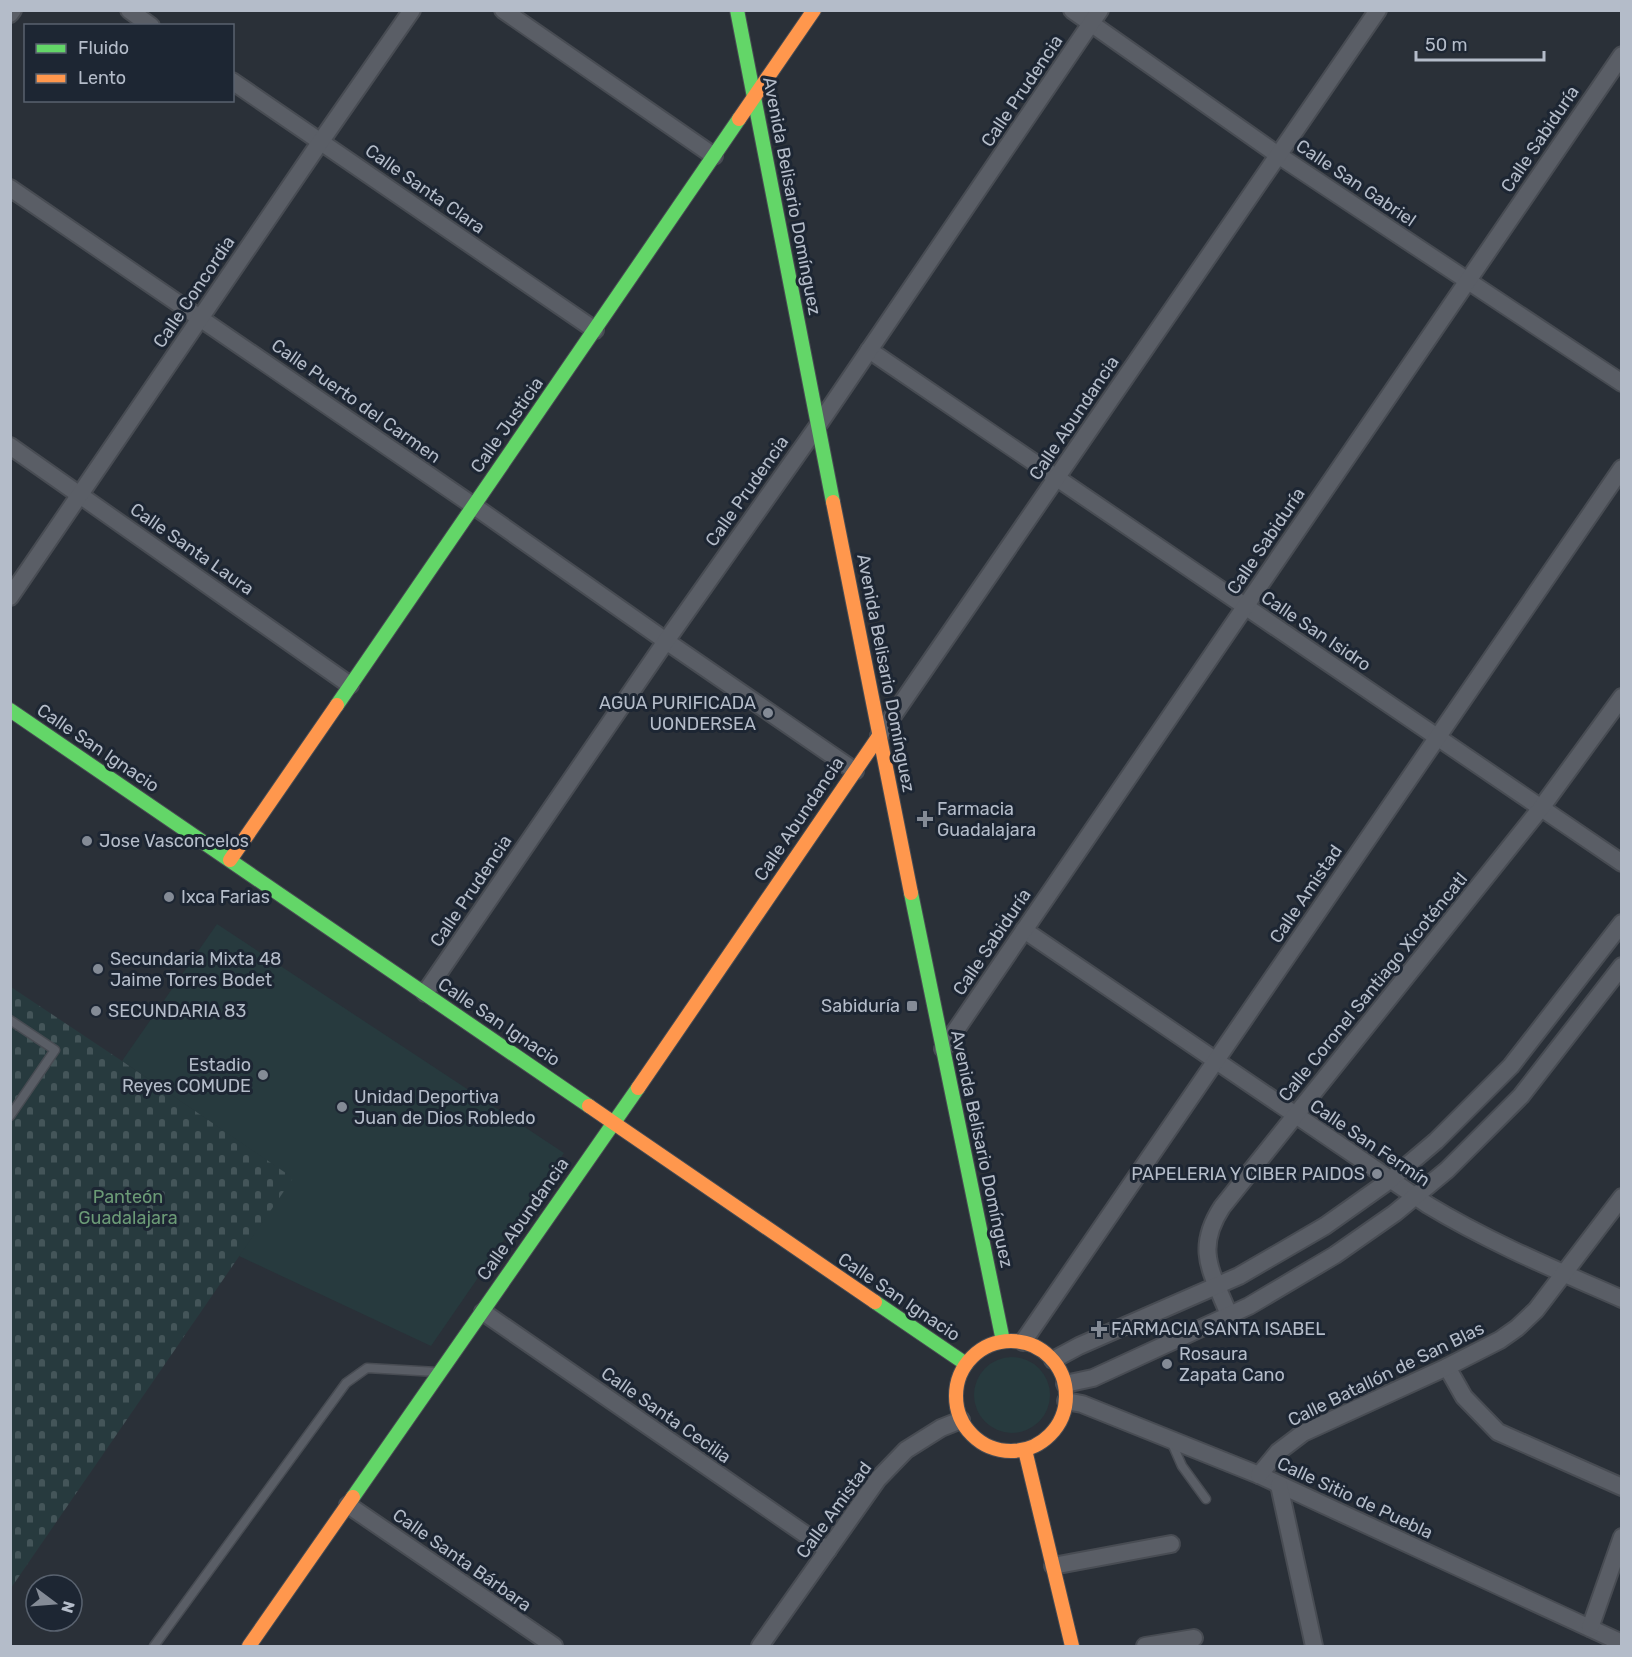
<svg xmlns="http://www.w3.org/2000/svg" width="1632" height="1657" font-family="Rubik,sans-serif">
	<style>
		.grass { fill: #273a3e }
		.cemetery { fill: url(#cemetery-stones) }
		.lines { fill: none; stroke-linecap: round; stroke-linejoin: round }
		.lane-casing { stroke: #484c53; stroke-width: 11 }
		.street-casing { stroke: #484c53; stroke-width: 20 }
		.fast-casing { stroke: #484c53; stroke-width: 16 }
		.slow-casing { stroke: #484c53; stroke-width: 16 }
		.lane { stroke: #5a5e66; stroke-width: 8 }
		.street { stroke: #5a5e66; stroke-width: 16 }
		.fast { stroke: #63d668; stroke-width: 14 }
		.slow { stroke: #ff974d; stroke-width: 14 }
		.poi-dot { fill: #848b96; stroke: #1d2633; stroke-width: 2 }
		.labels { text-anchor: middle; stroke-width: 6; stroke-linejoin: round; paint-order: stroke }
		.street-label { font-size: 18px; fill: #b4bcc9; stroke: #1d2633 }
		.poi-label { font-size: 18px; fill: #b4bcc9; stroke: #1d2633; text-anchor: start }
		.park-label { font-size: 18px; fill: #6b9a76; stroke: #1d2633 }
	</style>
	<defs>
		<pattern id="cemetery-stones" width="16" height="16" patternUnits="userSpaceOnUse" patternTransform="scale(1.5)"><rect width="16" height="16" fill="#273a3e"/><path d="M2 7V4a2 2 0 0 1 4 0v3zM10 15v-3a2 2 0 0 1 4 0v3z" fill="#445559"/></pattern>
	</defs>
	<rect width="100%" height="100%" fill="#2a3038"/>
	<g class="grass">
		<polygon points="217,924 564,1153 431,1346 239,1256 292,1178 122,1061"/>
		<circle cx="1012" cy="1395" r="38"/>
	</g>
	<polygon class="cemetery" points="11,987 122,1061 293,1178 11,1588"/>
	<g class="lines">
		<g class="lane-casing">
			<g id="lane">
				<polyline points="10,1020 55,1050 10,1116"/>
				<polyline points="1171,1441 1182,1466 1206,1499"/>
				<polyline points="154,1646 346,1383 367,1368 437,1372"/>
			</g>
		</g>
		<g class="street-casing">
			<g id="street">
				<polyline points="129,10 151,26"/>
				<polyline points="503,10 714,156"/>
				<polyline points="1072,10 1278,155 1622,383"/>
				<polyline points="10,14 13,10"/>
				<polyline points="232,81 595,330"/>
				<polyline points="10,188 474,506 666,641 855,771"/>
				<polyline points="869,350 1622,863"/>
				<polyline points="10,446 350,685"/>
				<polyline points="10,597 321,141 412,10"/>
				<polyline points="879,736 1378,10"/>
				<path d="M1024,930L1428,1205C1489,1242 1556,1270 1622,1299"/>
				<polyline points="425,993 666,641 819,424 1100,10"/>
				<polyline points="943,1049 1622,55"/>
				<polyline points="483,1312 828,1550"/>
				<path d="M1229,1315C1212,1272 1194,1250 1222,1207L1541,808L1622,697"/>
				<polyline points="1023,1342 1622,468"/>
				<polyline points="1053,1360 1079,1346 1239,1276 1325,1226 1390,1180 1436,1141 1511,1066 1622,923"/>
				<polyline points="1447,1367 1464,1397 1498,1432 1622,1487"/>
				<polyline points="1065,1384 1093,1378 1249,1306 1335,1255 1395,1213 1447,1170 1521,1096 1622,966"/>
				<polyline points="1066,1401 1082,1404 1259,1475 1622,1643"/>
				<polyline points="1259,1475 1278,1452 1303,1433 1447,1367 1500,1340 1517,1328 1536,1310 1622,1197"/>
				<polyline points="1279,1485 1314,1646"/>
				<polyline points="348,1505 554,1646"/>
				<polyline points="1053,1566 1171,1544"/>
				<polyline points="1590,1628 1622,1537"/>
				<polyline points="760,1646 878,1479 906,1450 941,1428 961,1420"/>
				<polyline points="1145,1646 1194,1638"/>
			</g>
		</g>
		<g class="fast-casing">
			<g id="fast">
				<polyline points="737,10 833,502"/>
				<polyline points="337,705 739,119"/>
				<polyline points="10,710 589,1106"/>
				<polyline points="911,893 1003,1341"/>
				<polyline points="875,1302 966,1364"/>
				<polyline points="353,1497 638,1088"/>
			</g>
		</g>
		<g class="slow-casing">
			<g id="slow">
				<polyline points="739,119 814,10"/>
				<polyline points="833,502 911,893"/>
				<polyline points="230,860 337,705"/>
				<polyline points="638,1088 879,736"/>
				<polyline points="589,1106 875,1302"/>
				<circle cx="1011" cy="1396" r="55"/>
				<polyline points="1025,1450 1072,1646"/>
				<polyline points="249,1646 353,1497"/>
			</g>
		</g>
		<use href="#lane" class="lane"/>
		<use href="#street" class="street"/>
		<use href="#fast" class="fast"/>
		<use href="#slow" class="slow"/>
	</g>
	<g class="poi-dot">
		<circle cx="768" cy="713" r="6"/>
		<path d="M922 810h6v6h6v6h-6v6h-6v-6h-6v-6h6z"/>
		<circle cx="87" cy="841" r="6"/>
		<circle cx="169" cy="897" r="6"/>
		<circle cx="98" cy="969" r="6"/>
		<rect x="906" y="1000" width="12" height="12" rx="3"/>
		<circle cx="96" cy="1011" r="6"/>
		<circle cx="263" cy="1075" r="6"/>
		<circle cx="342" cy="1107" r="6"/>
		<circle cx="1377" cy="1174" r="6"/>
		<path d="M1096 1320h6v6h6v6h-6v6h-6v-6h-6v-6h6z"/>
		<circle cx="1167" cy="1364" r="6"/>
	</g>
	<g class="labels">
		<g class="street-label">
			<text transform="translate(1022 91) rotate(-56)" y="6">Calle Prudencia</text>
			<text transform="translate(1540 139) rotate(-56)" y="6">Calle Sabiduría</text>
			<text transform="translate(1356 183) rotate(34)" y="6">Calle San Gabriel</text>
			<text transform="translate(425 189) rotate(35)" y="6">Calle Santa Clara</text>
			<text transform="translate(792 196) rotate(79)" y="6">Avenida Belisario Domínguez</text>
			<text transform="translate(194 292) rotate(-56)" y="6">Calle Concordia</text>
			<text transform="translate(356 401) rotate(35)" y="6">Calle Puerto del Carmen</text>
			<text transform="translate(1074 418) rotate(-56)" y="6">Calle Abundancia</text>
			<text transform="translate(507 425) rotate(-55)" y="6">Calle Justicia</text>
			<text transform="translate(747 491) rotate(-55)" y="6">Calle Prudencia</text>
			<text transform="translate(1266 541) rotate(-56)" y="6">Calle Sabiduría</text>
			<text transform="translate(192 549) rotate(35)" y="6">Calle Santa Laura</text>
			<text transform="translate(1316 631) rotate(34)" y="6">Calle San Isidro</text>
			<text transform="translate(886 673) rotate(79)" y="6">Avenida Belisario Domínguez</text>
			<text transform="translate(98 748) rotate(34)" y="6">Calle San Ignacio</text>
			<text transform="translate(799 819) rotate(-56)" y="6">Calle Abundancia</text>
			<text transform="translate(471 891) rotate(-56)" y="6">Calle Prudencia</text>
			<text transform="translate(1306 894) rotate(-56)" y="6">Calle Amistad</text>
			<text transform="translate(992 942) rotate(-56)" y="6">Calle Sabiduría</text>
			<text transform="translate(1373 987) rotate(-51)" y="6">Calle Coronel Santiago Xicoténcatl</text>
			<text transform="translate(499 1022) rotate(34)" y="6">Calle San Ignacio</text>
			<text transform="translate(1370 1143) rotate(34)" y="6">Calle San Fermín</text>
			<text transform="translate(982 1149) rotate(78)" y="6">Avenida Belisario Domínguez</text>
			<text transform="translate(523 1219) rotate(-55)" y="6">Calle Abundancia</text>
			<text transform="translate(899 1297) rotate(34)" y="6">Calle San Ignacio</text>
			<text transform="translate(1386 1374) rotate(-26)" y="6">Calle Batallón de San Blas</text>
			<text transform="translate(666 1415) rotate(35)" y="6">Calle Santa Cecilia</text>
			<text transform="translate(1355 1498) rotate(25)" y="6">Calle Sitio de Puebla</text>
			<text transform="translate(834 1510) rotate(-54)" y="6">Calle Amistad</text>
			<text transform="translate(462 1560) rotate(35)" y="6">Calle Santa Bárbara</text>
		</g>
		<g class="poi-label">
			<text x="756" y="709" text-anchor="end">AGUA PURIFICADA<tspan x="756" dy="21">UONDERSEA</tspan></text>
			<text x="937" y="815">Farmacia<tspan x="937" dy="21">Guadalajara</tspan></text>
			<text x="99" y="847">Jose Vasconcelos</text>
			<text x="181" y="903">Ixca Farias</text>
			<text x="110" y="965">Secundaria Mixta 48<tspan x="110" dy="21">Jaime Torres Bodet</tspan></text>
			<text x="900" y="1012" text-anchor="end">Sabiduría</text>
			<text x="108" y="1017">SECUNDARIA 83</text>
			<text x="251" y="1071" text-anchor="end">Estadio<tspan x="251" dy="21">Reyes COMUDE</tspan></text>
			<text x="354" y="1103">Unidad Deportiva<tspan x="354" dy="21">Juan de Dios Robledo</tspan></text>
			<text x="1365" y="1180" text-anchor="end">PAPELERIA Y CIBER PAIDOS</text>
			<text x="1111" y="1335">FARMACIA SANTA ISABEL</text>
			<text x="1179" y="1360">Rosaura<tspan x="1179" dy="21">Zapata Cano</tspan></text>
		</g>
		<g class="park-label">
			<text x="128" y="1203">Panteón<tspan x="128" dy="21">Guadalajara</tspan></text>
		</g>
	</g>
	<rect width="1632" height="1657" fill="none" stroke="#b4bcc9" stroke-width="24"/>
	<rect x="24" y="24" width="210" height="78" fill="#1d2633" stroke="#59626f" stroke-width="1.5"/>
	<rect x="36" y="44" width="30" height="9" fill="#63d668" stroke="#59626f" stroke-width="1.5"/>
	<text x="78" y="54" font-size="18" fill="#b4bcc9">Fluido</text>
	<rect x="36" y="74" width="30" height="9" fill="#ff974d" stroke="#59626f" stroke-width="1.5"/>
	<text x="78" y="84" font-size="18" fill="#b4bcc9">Lento</text>
	<g transform="translate(54 1603) rotate(106)"><circle r="28" fill="#1d2633" stroke="#59626f" stroke-width="1.5"/>
	<path d="M0-4.5L10 22L0 15L-10 22Z" fill="#848b96"/>
	<text y="-9" font-size="16" font-weight="bold" text-anchor="middle" fill="#b4bcc9">N</text>
	</g>
	<path d="M1416 51v9h128v-9" fill="none" stroke="#b4bcc9" stroke-width="3"/>
	<text x="1425" y="51" font-size="18" fill="#b4bcc9" stroke="#1d2633" stroke-width="4.5" paint-order="stroke">50 m</text>
</svg>
